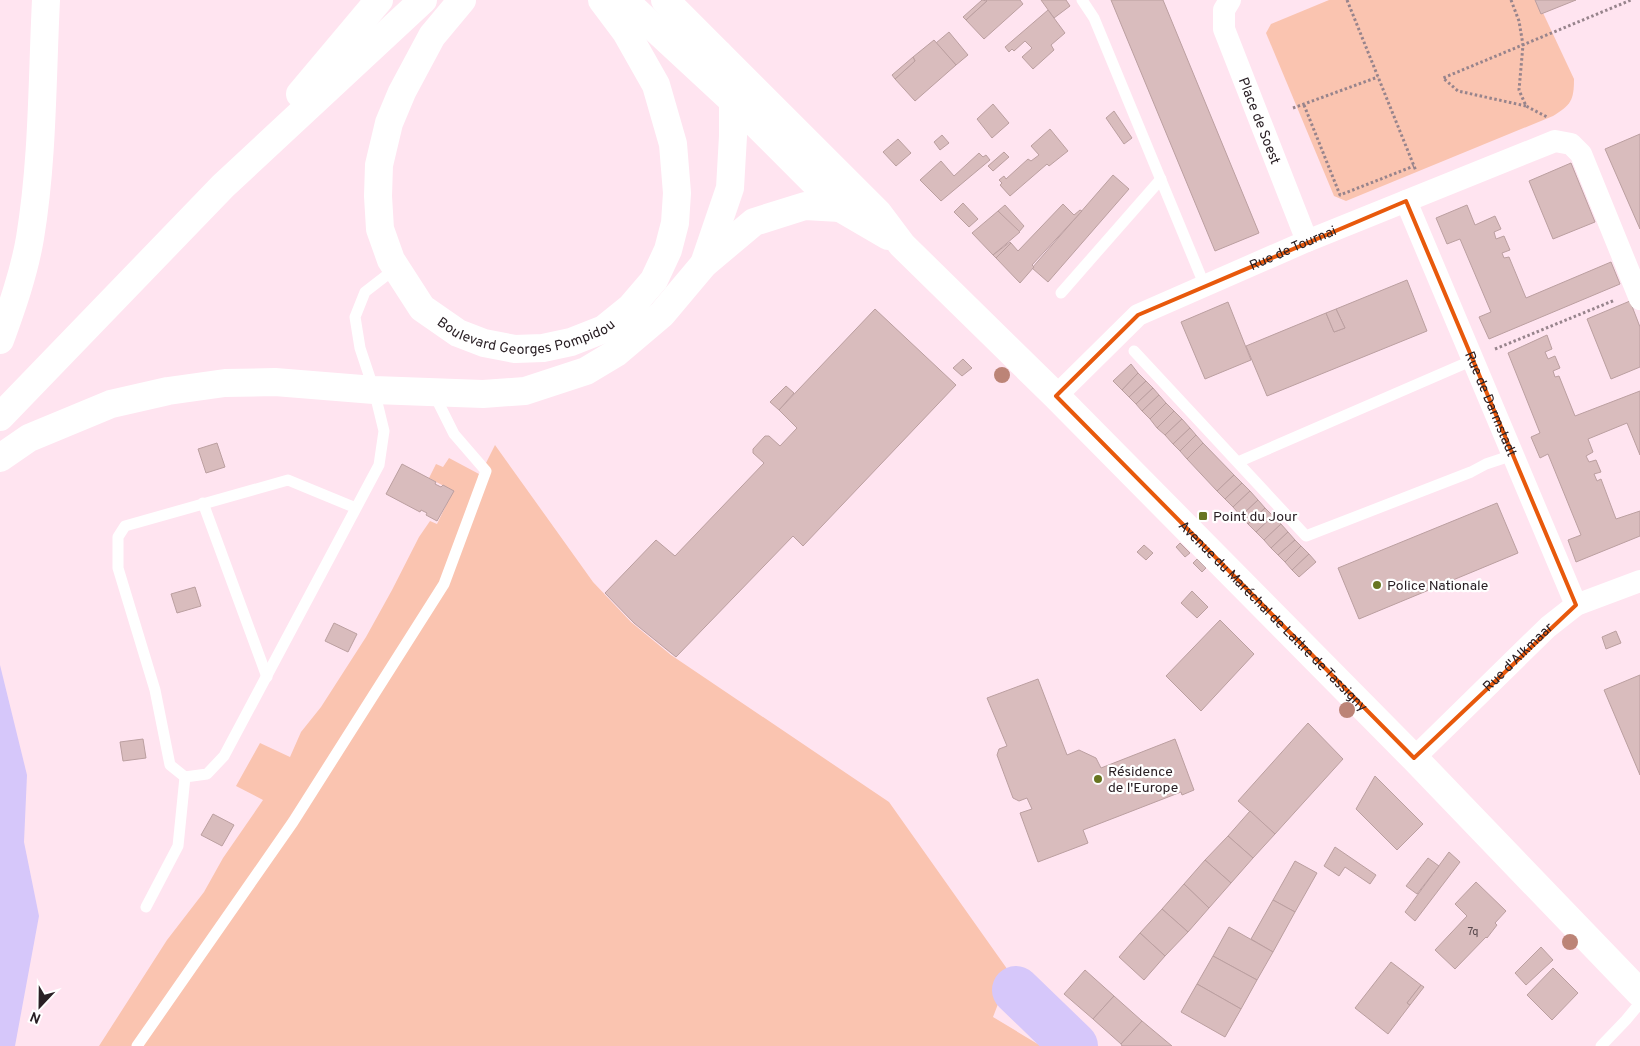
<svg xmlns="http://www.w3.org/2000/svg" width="1640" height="1046" font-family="Overpass,sans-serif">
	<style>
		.green { fill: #fac4b0 }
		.water { fill: #d6c7fa }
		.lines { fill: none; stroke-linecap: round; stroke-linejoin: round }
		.river { stroke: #d6c7fa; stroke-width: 48 }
		.building { fill: #d9bcbd; stroke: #bb9fa0 }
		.path { stroke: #97848c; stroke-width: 3; stroke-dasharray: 2.5 2.5; stroke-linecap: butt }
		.lane { stroke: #fff; stroke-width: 11 }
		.street { stroke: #fff; stroke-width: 22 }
		.primary { stroke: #fff; stroke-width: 28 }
		.highway { stroke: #fff; stroke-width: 28 }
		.tree { fill: #bc8477 }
		.marked { fill: none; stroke: #e8590c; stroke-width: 4; stroke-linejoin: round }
		.poi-dot { fill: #677521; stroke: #fff; stroke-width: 2 }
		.labels { text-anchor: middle; stroke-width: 4.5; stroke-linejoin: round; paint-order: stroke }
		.number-label { font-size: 11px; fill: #56474b }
		.street-label { font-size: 14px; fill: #2a2025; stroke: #fff }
		.poi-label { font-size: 14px; fill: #2a2025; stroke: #fff; text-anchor: start }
	</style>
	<rect width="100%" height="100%" fill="#ffe4f0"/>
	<g class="green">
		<path d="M1329,0H1537L1574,79C1574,100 1571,105 1553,116L1346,201L1334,196L1266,33L1271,24Z"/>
		<polygon points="495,445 593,582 631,622 671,655 889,802 1010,973 993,1017 1041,1046 99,1046 167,940 204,892 223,858 263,800 236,786 260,743 290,757 301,732 321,707 366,637 392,590 419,537 430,521 437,524 453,491 429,478 436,464 443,467 449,458 479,474 478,479"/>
	</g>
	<polygon class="water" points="0,665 27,775 24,842 39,916 15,1046 0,1046"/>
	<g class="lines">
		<polyline class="river" points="1016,990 1074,1046"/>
	</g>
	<g class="building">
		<polygon points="982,0 987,1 966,20 963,17"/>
		<polygon points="986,0 1020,0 1023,4 984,39 966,20 987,1"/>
		<polygon points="1041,0 1066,0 1070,6 1054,18"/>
		<polygon points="1111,0 1163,0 1259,233 1215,251"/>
		<polygon points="1535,0 1576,0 1541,14"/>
		<polygon points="1048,10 1065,33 1051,45 1054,50 1033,69 1022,57 1032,48 1025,41 1014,51 1012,49 1009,52 1005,47"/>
		<polygon points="949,32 968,55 956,65 936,43"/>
		<polygon points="934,40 956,65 915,101 895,79 915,61 913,57"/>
		<polygon points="913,57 915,61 895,79 892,75"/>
		<polygon points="993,104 1009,123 992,138 977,119"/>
		<polygon points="1114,111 1132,138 1124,144 1106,118"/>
		<polygon points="1050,129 1068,151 1049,166 1047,164 1010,196 1000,185 1002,183 999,180 1004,176 1006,179 1028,159 1031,161 1039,155 1031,146"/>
		<polygon points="1640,134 1640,229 1605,149"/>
		<polygon points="942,135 949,143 940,150 934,142"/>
		<polygon points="898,139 911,153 896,166 883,152"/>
		<polygon points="1004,152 1009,157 993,171 988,166"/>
		<polygon points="979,153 983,157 986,155 990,160 941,201 920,180 941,161 954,176"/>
		<polygon points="1571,163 1595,222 1553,239 1529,181"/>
		<polygon points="1113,175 1129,189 1048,282 1032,268"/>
		<polygon points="963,203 978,219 969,227 954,212"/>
		<polygon points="1063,204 1074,215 1080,210 1082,211 1032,265 1034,267 1020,283 996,258 1011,243 1018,251"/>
		<polygon points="1005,205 1024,226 1019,232 998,211"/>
		<polygon points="1467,205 1475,225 1495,216 1501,229 1494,232 1496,239 1504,236 1510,250 1502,253 1504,258 1509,257 1526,298 1611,262 1620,284 1489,339 1479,317 1491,312 1460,239 1447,244 1436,218"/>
		<polygon points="998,211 1020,232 993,255 972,233"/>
		<polygon points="1010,242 1011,243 996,258 993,255"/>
		<polygon points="1407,280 1427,331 1267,396 1246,346 1326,313 1334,332 1345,328 1336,309"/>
		<polygon points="1630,301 1640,327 1640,367 1611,379 1587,319"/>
		<polygon points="1228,302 1251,360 1205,379 1181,322"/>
		<polygon points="875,309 956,385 803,546 793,536 676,657 634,623 605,593 656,540 675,556 764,463 753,453 753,449 765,436 769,436 780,446 797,428 779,410"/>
		<polygon points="1336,309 1345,328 1334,332 1326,313"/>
		<polygon points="1547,335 1552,349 1545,352 1548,359 1555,356 1560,368 1553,371 1555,377 1559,376 1575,416 1640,391 1640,455 1627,423 1588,439 1593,452 1586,456 1589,462 1596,460 1601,472 1594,474 1597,481 1601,479 1616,519 1640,511 1640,536 1576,562 1568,540 1581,535 1548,454 1540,458 1531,437 1540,433 1508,353"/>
		<polygon points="963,359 972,368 962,376 953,368"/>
		<polygon points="1131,364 1138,373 1122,390 1113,381"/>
		<polygon points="1138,373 1146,381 1129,397 1122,390"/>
		<polygon points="1146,381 1153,388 1136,404 1129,397"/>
		<polygon points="786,386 794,393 779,410 770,402"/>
		<polygon points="1153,388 1159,395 1142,411 1136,404"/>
		<polygon points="1159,395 1166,403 1150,419 1142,411"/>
		<polygon points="1166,403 1174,411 1157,428 1150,419"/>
		<polygon points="1174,411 1182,419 1165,435 1157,428"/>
		<polygon points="1182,419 1190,428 1173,444 1165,435"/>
		<polygon points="1190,428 1196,435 1180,451 1173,444"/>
		<polygon points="1196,435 1203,443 1187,459 1180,451"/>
		<polygon points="217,443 225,467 206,473 198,449"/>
		<polygon points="1203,443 1234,475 1217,491 1187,459"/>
		<polygon points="402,464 436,482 435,484 441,487 443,485 454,491 437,521 426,515 427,513 421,510 420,512 386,494"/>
		<polygon points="1234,475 1242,483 1225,499 1217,491"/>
		<polygon points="1242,483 1250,491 1233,507 1225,499"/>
		<polygon points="1250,491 1258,500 1241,516 1233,507"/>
		<polygon points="1258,500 1265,508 1248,524 1241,516"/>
		<polygon points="1497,503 1518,553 1359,619 1338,568"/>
		<polygon points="1265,508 1273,516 1256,532 1248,524"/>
		<polygon points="1273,516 1281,524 1264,540 1256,532"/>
		<polygon points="1281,524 1288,532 1271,548 1264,540"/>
		<polygon points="1288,532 1295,540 1278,555 1271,548"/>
		<polygon points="1295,540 1301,546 1285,562 1278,555"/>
		<polygon points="1180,543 1190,553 1185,557 1176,547"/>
		<polygon points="1144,545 1153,553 1146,560 1137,552"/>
		<polygon points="1301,546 1309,554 1292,570 1285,562"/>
		<polygon points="1309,554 1316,562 1299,577 1292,570"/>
		<polygon points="1197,559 1206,568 1202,572 1193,563"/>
		<polygon points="195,587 201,606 177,613 171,594"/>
		<polygon points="1192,591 1208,607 1197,618 1181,603"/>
		<polygon points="1220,620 1254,654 1201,711 1166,676"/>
		<polygon points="334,623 357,634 348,652 325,641"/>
		<polygon points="1616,631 1621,643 1606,649 1602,637"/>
		<polygon points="1640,675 1640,775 1604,690"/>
		<polygon points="1038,679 1067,755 1079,750 1096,758 1101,768 1175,739 1194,790 1182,795 1181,792 1083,830 1088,843 1038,862 1020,813 1032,809 1027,798 1019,801 1013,798 997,755 999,749 1007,746 987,698"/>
		<polygon points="1308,723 1343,759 1275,834 1238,801"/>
		<polygon points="143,739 146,758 123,761 120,742"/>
		<polygon points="1375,776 1423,824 1397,850 1356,809"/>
		<polygon points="1250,811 1275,834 1253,858 1228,836"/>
		<polygon points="213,814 234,825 222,846 201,835"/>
		<polygon points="1228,836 1253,858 1231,883 1205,860"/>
		<polygon points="1335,847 1376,875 1370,884 1345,867 1339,876 1324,866"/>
		<polygon points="1449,852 1460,862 1415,921 1405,912"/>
		<polygon points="1428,858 1439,866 1417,894 1406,886"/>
		<polygon points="1205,860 1231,883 1209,908 1184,884"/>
		<polygon points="1295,861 1317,873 1295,912 1273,900"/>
		<polygon points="1476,882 1506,911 1495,923 1497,925 1487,938 1486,937 1455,969 1435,950 1467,916 1455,904"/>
		<polygon points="1184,884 1209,908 1188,932 1162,909"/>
		<polygon points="1273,900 1295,912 1273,952 1251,939"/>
		<polygon points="1162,909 1188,932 1165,956 1140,933"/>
		<polygon points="1229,927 1273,952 1257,980 1213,956"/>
		<polygon points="1140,933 1165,956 1144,980 1119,957"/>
		<polygon points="1541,947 1553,960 1526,985 1515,973"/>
		<polygon points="1213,956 1257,980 1241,1009 1197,984"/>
		<polygon points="1391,962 1421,985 1407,1003 1410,1005 1388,1034 1355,1008"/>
		<polygon points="1553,968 1578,993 1552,1020 1527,995"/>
		<polygon points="1085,970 1114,996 1093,1019 1064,994"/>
		<polygon points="1197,984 1241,1009 1225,1037 1181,1012"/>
		<polygon points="1421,985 1424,987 1410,1005 1407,1003"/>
		<polygon points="1114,996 1142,1021 1121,1044 1093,1019"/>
		<polygon points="1142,1021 1172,1046 1122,1046 1121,1044"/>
	</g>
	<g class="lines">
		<g class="path">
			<polyline points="1347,0 1416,171"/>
			<polyline points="1511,0 1519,21 1523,45 1519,90 1526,106 1547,117"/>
			<polyline points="1304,105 1340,195 1414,166"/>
			<polyline points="1526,106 1458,91 1443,78 1631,0"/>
			<polyline points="1293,108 1378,77"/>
			<polyline points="1495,349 1615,300"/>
		</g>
		<g class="lane">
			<polyline points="1082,0 1094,18 1204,284"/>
			<polyline points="1061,293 1161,179"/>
			<polyline points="1134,351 1306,536 1471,472 1486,464 1513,455"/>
			<polyline points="1238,462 1473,360"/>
			<polyline points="203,503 267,677"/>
			<polyline points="356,508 288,480 125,526 118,537 118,568 155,690 170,765 185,777 207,774 224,756 379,465 384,431 374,390 360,348 355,317 365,292 396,268"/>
			<polyline points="146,907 178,846 185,777"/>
			<polyline points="137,1046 293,822 444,584 486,471 454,434 434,394"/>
			<polyline points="1601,1046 1626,1020 1640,1003"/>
		</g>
		<g class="street">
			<path id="s1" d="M1230,0L1224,10V29L1307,241"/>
			<path id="s2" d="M1406,201L1576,605"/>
			<path id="s3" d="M1056,396L1138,315L1307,241L1555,141L1571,144L1581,154L1640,299"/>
			<path id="s4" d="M1414,758L1548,627L1576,605L1640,581"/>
		</g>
		<g class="primary">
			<path id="s5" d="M462,0L432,36L402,92L389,123L379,165L378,196L380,229L391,260L422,308L458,333L484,343L515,349L543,348L571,342L604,329L630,308L654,280L668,250L675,223L677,193L673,144L656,85L626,32L602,0"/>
			<polyline points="624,0 733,101 840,208 888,236"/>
			<path id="s6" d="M665,0L878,213L902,245L1056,396L1414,758L1640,993"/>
		</g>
		<g class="highway">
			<polyline points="300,94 379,0"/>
			<polyline points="704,264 730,188 733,136 733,101 719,54"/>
			<path d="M0,340C12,307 24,273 30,238C43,159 42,80 46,0"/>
			<polyline points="0,417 223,186 423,0"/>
			<polyline points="0,458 29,438 111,404 168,391 225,383 275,382 374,390 483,394 525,391 586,371 616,353 662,314 704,264 754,222 805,206 840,208"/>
		</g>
	</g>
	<g class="tree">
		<circle cx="1002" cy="375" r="8"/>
		<circle cx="1347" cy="710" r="8"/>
		<circle cx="1570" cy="942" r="8"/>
	</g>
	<path class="marked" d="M1406,201L1576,605L1414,758L1056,396L1138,315Z"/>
	<g class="poi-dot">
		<rect x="1198" y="511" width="10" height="10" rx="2.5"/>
		<circle cx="1377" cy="585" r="5"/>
		<circle cx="1098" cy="779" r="5"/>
	</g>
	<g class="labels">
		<g class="number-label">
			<text x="1473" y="935">7q</text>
		</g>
		<g class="street-label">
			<text dy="5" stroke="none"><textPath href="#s1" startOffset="129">Place de Soest</textPath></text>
			<text dy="5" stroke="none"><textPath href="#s3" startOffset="284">Rue de Tournai</textPath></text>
			<text dy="5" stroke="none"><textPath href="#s5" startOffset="455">Boulevard Georges Pompidou</textPath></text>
			<text dy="5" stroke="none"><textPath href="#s2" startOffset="220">Rue de Darmstadt</textPath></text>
			<text dy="5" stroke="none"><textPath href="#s6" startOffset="866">Avenue du Maréchal de Lattre de Tassigny</textPath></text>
			<text dy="5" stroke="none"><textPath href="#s4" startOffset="145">Rue d'Alkmaar</textPath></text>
		</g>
		<g class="poi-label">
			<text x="1213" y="521">Point du Jour</text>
			<text x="1387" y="590">Police Nationale</text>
			<text x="1108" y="776">Résidence<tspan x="1108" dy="16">de l'Europe</tspan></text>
		</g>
	</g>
	<g transform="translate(40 1006) rotate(202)" stroke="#ffffff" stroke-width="4" paint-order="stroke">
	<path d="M0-4L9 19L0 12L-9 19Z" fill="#2a2025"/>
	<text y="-8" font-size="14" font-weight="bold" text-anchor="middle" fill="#2a2025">N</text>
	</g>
</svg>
